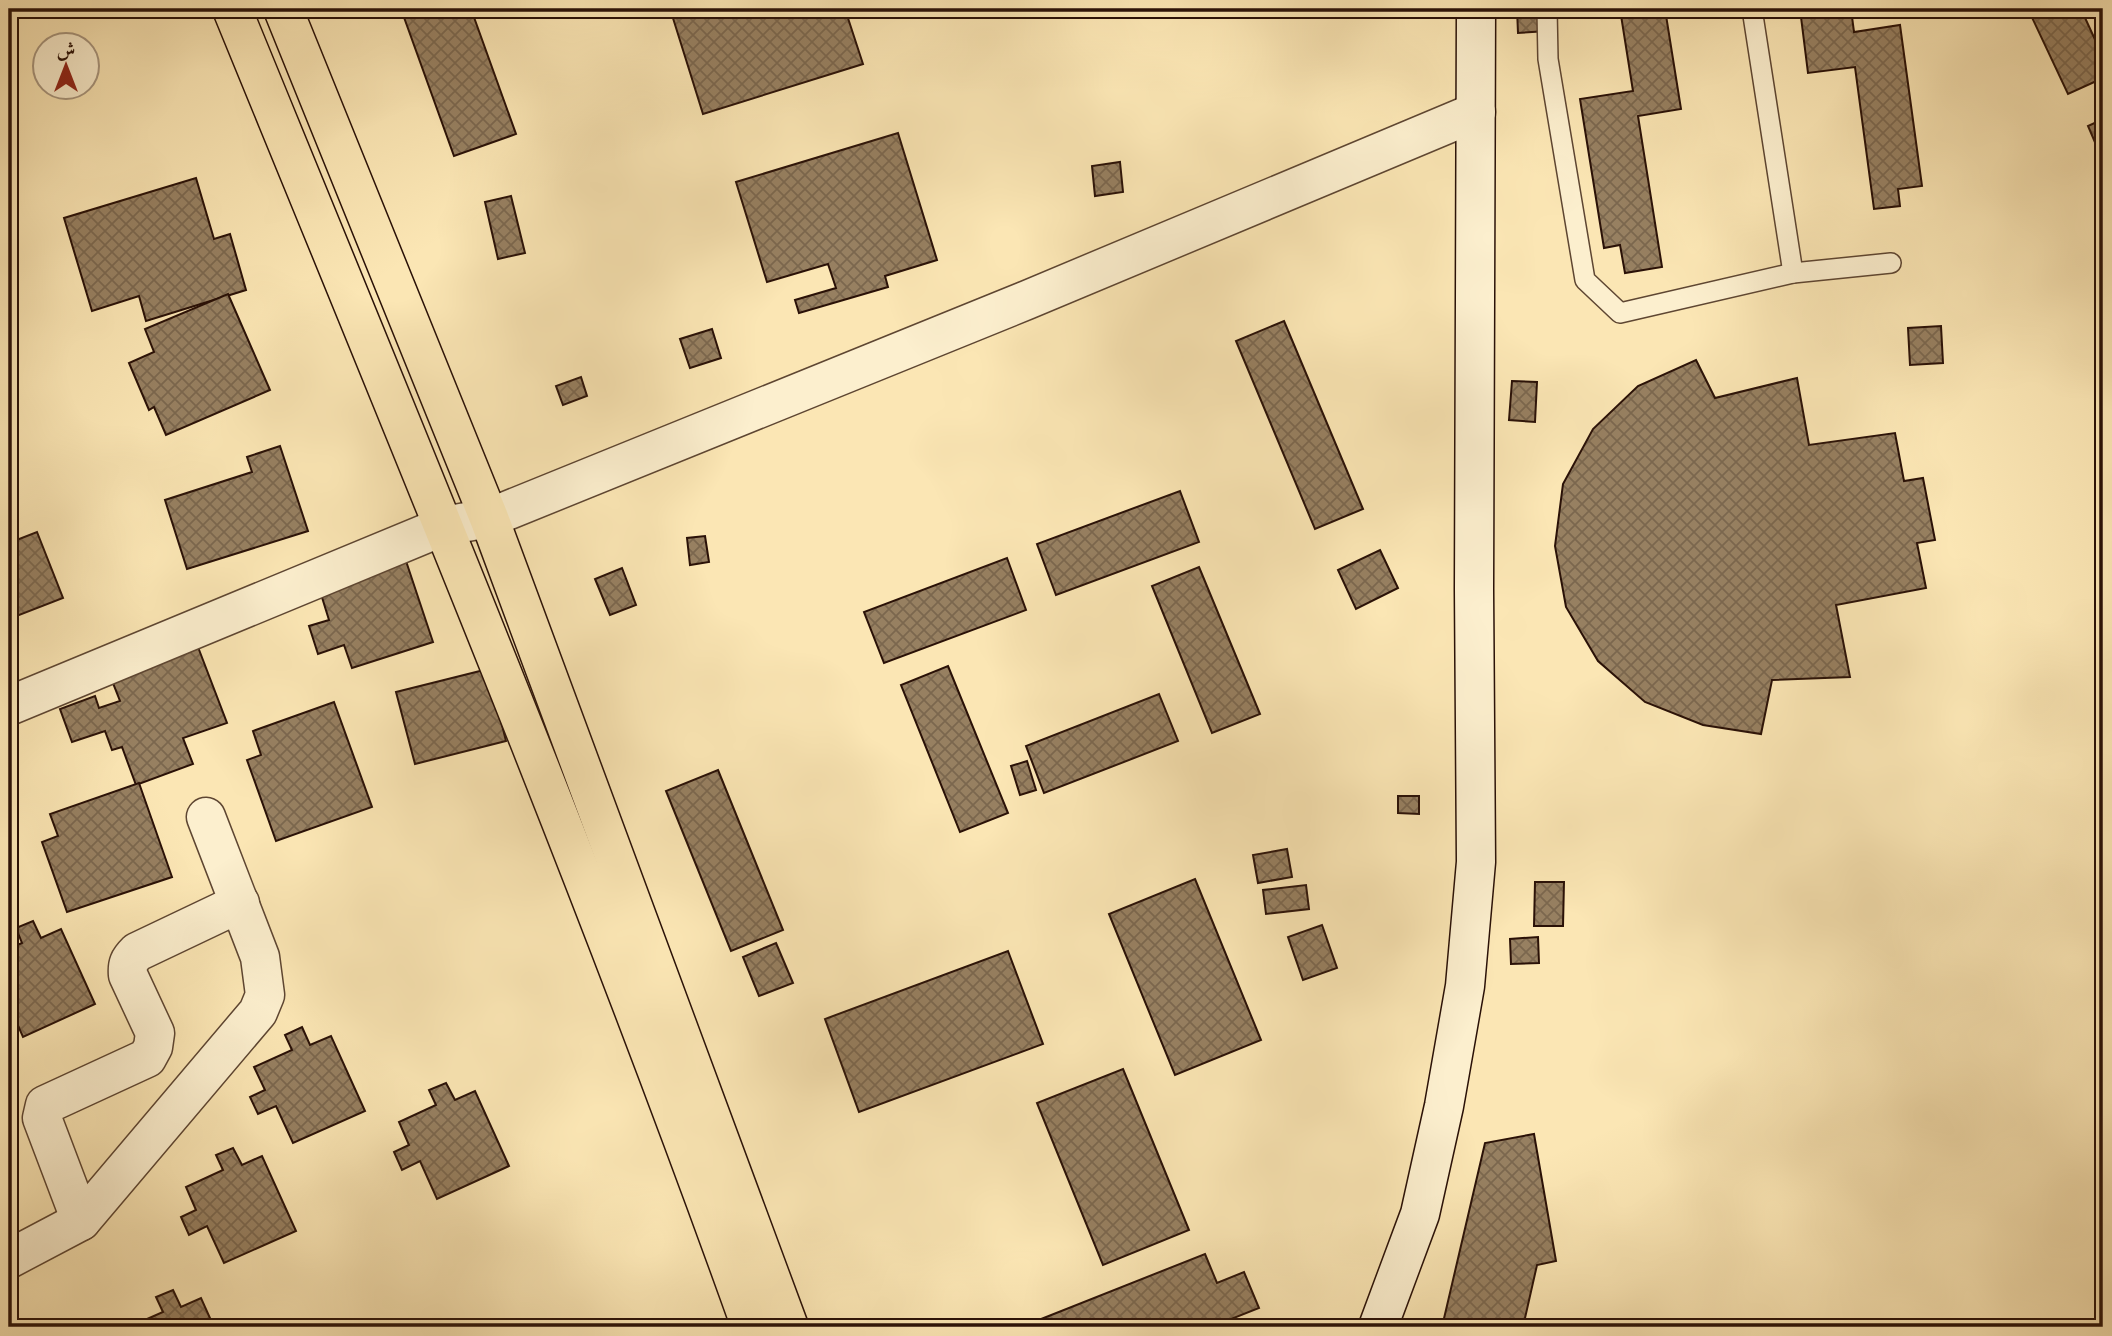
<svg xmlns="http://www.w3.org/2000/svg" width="2112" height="1336" font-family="'IM FELL English',Amiri,serif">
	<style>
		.building { fill: url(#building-cross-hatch); stroke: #2a1107; stroke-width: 2 }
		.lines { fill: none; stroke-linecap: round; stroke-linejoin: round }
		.service-casing { stroke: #5e4632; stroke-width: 22 }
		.minor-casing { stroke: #5e4632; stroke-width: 41 }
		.secondary-casing { stroke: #2a1107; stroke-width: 41 }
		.primary-casing { stroke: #2a1107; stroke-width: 41 }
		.service { stroke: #fcefce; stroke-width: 19 }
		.minor { stroke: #fcefce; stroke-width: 38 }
		.secondary { stroke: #fcefce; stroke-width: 38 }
		.primary { stroke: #fbe6b4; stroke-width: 38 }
	</style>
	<defs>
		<pattern id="building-cross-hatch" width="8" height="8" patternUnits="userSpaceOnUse" patternTransform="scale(1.75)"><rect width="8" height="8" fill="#978061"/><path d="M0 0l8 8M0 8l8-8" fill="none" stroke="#7b674e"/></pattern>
	</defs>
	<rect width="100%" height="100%" fill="#fbe6b4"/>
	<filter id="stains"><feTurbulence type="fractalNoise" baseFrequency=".00286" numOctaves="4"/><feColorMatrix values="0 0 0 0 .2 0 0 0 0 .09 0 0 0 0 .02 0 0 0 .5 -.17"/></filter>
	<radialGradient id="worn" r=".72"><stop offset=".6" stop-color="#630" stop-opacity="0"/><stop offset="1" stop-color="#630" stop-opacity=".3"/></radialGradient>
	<g class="building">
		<polygon points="401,9 471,9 516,134 454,156"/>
		<polygon points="690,9 845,9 863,64 703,114 672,15"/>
		<polygon points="1517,9 1547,9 1548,31 1518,33"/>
		<polygon points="1620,9 1665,9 1681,109 1638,116 1662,267 1625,273 1620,245 1604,248 1580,99 1633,91"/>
		<polygon points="1800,9 1851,9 1854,32 1900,25 1922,186 1898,189 1900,206 1874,209 1855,67 1808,73"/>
		<polygon points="2028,9 2081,9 2103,57 2103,78 2068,94"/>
		<polygon points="2103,119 2103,161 2088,126"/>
		<polygon points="898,133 937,260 885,276 888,287 799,313 795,300 836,288 828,264 767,282 736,182"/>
		<polygon points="1120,162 1123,192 1095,196 1092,166"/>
		<polygon points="196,178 214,239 230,234 246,290 146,321 139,296 92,311 64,218"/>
		<polygon points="511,196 525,253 498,259 485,202"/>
		<polygon points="228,294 270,390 166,435 154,407 149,410 129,363 154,352 145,329"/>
		<polygon points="1284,321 1363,509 1315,529 1236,341"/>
		<polygon points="1941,326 1943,363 1910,365 1908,328"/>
		<polygon points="712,329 721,358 690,368 680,339"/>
		<polygon points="1696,360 1715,398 1797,378 1809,445 1895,433 1904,481 1923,478 1935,540 1917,543 1926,588 1836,605 1850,677 1772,680 1761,734 1703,725 1645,702 1598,661 1566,607 1555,546 1563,484 1593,429 1638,386"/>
		<polygon points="581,377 587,396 563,405 556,386"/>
		<polygon points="1512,381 1537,382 1535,422 1509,420"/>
		<polygon points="280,446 308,531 187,569 165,500 252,472 247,457"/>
		<polygon points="1180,491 1199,542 1056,595 1037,544"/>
		<polygon points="37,532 63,598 14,617 9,603 9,543"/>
		<polygon points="705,536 709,562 690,565 687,538"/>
		<polygon points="1380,550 1398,588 1356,609 1338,570"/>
		<polygon points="1007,558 1026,610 884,663 864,612"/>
		<polygon points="406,561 433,642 352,668 344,645 318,654 309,626 329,620 321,594"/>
		<polygon points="1199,567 1260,714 1212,733 1152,586"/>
		<polygon points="622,568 636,605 610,615 595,579"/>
		<polygon points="198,647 227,723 183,738 193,764 136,785 122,747 112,750 105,731 72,742 60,709 95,696 99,708 120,701 111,678"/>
		<polygon points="948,666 1008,813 960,832 901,685"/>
		<polygon points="488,669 506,741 415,764 396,692"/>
		<polygon points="1159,694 1178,741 1044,793 1026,746"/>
		<polygon points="334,702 372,807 276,841 247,760 261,755 253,731"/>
		<polygon points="1027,761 1036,790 1020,795 1011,766"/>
		<polygon points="718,770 783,930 731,951 666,791"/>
		<polygon points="139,783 172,877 67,912 42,842 58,836 50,814"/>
		<polygon points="1398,796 1419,796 1419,814 1398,813"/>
		<polygon points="1287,849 1292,877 1258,883 1253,855"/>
		<polygon points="1195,879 1261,1040 1175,1075 1109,914"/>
		<polygon points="1535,882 1564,882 1563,926 1534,926"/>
		<polygon points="1306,885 1309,909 1266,914 1263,890"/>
		<polygon points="33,921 41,938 61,929 95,1004 23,1037 9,1005 9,949 22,943 16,928"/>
		<polygon points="1322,925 1337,968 1303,980 1288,937"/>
		<polygon points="1538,937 1539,963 1511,964 1510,939"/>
		<polygon points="776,943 793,983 759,996 743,957"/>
		<polygon points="1008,951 1043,1044 859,1112 825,1019"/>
		<polygon points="302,1027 310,1045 331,1036 365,1111 293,1143 276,1106 258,1114 250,1097 265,1090 254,1067 292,1050 285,1035"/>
		<polygon points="1123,1069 1189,1230 1103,1265 1037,1103"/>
		<polygon points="446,1083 455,1100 475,1091 509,1166 437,1199 420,1161 402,1170 394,1152 409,1145 399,1122 436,1105 429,1090"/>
		<polygon points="1534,1134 1556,1261 1537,1265 1523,1327 1442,1327 1485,1143"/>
		<polygon points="233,1148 242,1165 262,1156 296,1231 224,1263 207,1226 189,1235 181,1217 196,1210 186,1187 223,1170 216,1155"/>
		<polygon points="1205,1254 1217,1283 1244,1272 1259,1308 1231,1319 1234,1327 1021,1327"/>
		<polygon points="173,1290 181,1307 201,1298 214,1327 129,1327 163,1312 156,1297"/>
	</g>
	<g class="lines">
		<g class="service-casing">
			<g id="service">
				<polyline points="1547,9 1548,59 1585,280 1620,313 1793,273 1891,263"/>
				<polyline points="1752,9 1793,273"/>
			</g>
		</g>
		<g class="minor-casing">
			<g id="minor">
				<polyline points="9,706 444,526 489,518 1027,300 1476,112"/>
				<path d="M81,1221L42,1118L45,1105L147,1058L153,1047L155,1033L128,975C127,964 129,960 137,952L240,903"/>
				<polyline points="9,1259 81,1221 258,1012 265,995 260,957 206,817"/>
			</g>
		</g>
		<g class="secondary-casing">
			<polyline id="secondary" points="1378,1327 1420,1214 1444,1106 1465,986 1476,862 1474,589 1476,9"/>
		</g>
		<g class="primary-casing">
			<g id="primary">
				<path d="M232,9C411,446 592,882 751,1327"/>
				<polyline points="283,9 489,518 789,1327"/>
			</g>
		</g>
		<use href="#service" class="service"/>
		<use href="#minor" class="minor"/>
		<use href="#secondary" class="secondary"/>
		<use href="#primary" class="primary"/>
	</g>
	<rect width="2112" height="1336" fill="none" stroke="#fbe6b4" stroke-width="35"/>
	<rect x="10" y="10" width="2091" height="1315" fill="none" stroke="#2a1107" stroke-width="3.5"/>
	<rect x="18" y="18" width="2077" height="1301" fill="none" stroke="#2a1107" stroke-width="2"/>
	<g transform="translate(66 66)"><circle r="33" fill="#fcefce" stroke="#a8967e" stroke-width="2"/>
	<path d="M0-5L12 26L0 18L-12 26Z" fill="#8f2418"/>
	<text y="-10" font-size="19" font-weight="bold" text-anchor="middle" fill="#2a1107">ش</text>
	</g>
	<rect width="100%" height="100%" filter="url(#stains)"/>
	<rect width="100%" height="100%" fill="url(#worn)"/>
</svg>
